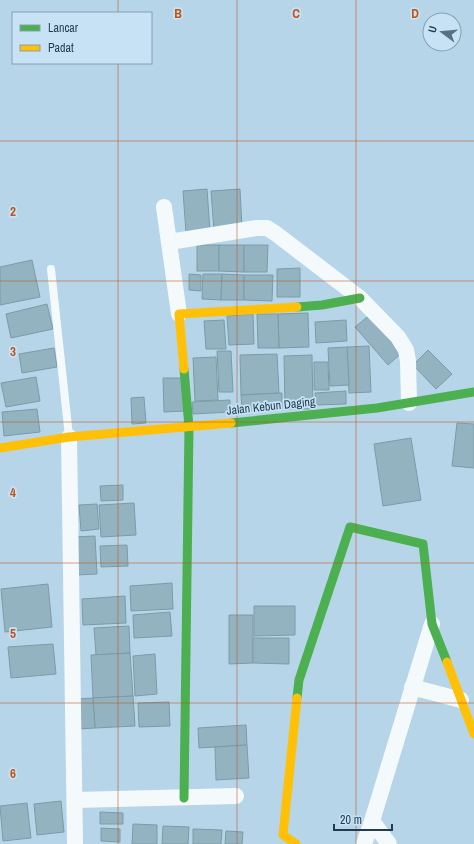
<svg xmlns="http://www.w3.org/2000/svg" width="474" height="844" font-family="'Archivo Narrow',sans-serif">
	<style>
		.building { fill: #94b3c1; stroke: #7a9ca8 }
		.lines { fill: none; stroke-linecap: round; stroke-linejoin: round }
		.lane { stroke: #f4f9fc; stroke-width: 8 }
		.street { stroke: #f4f9fc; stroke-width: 16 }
		.fast { stroke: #4caf50; stroke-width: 9 }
		.slow { stroke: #ffc107; stroke-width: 9 }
		.grid { fill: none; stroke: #c05319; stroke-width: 1; stroke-opacity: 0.55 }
		.labels { text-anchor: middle; stroke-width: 3.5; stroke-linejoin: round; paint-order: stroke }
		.street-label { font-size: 12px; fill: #1f3d4e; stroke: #c7e2f4 }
		.grid-label { font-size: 13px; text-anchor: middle; font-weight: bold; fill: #c05319; stroke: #c7e2f4; stroke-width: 3.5; stroke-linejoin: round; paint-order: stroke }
	</style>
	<rect width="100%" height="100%" fill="#b7d5e8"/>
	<g class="building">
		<polygon points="207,189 210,231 186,233 183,191"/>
		<polygon points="240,189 242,228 214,231 211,191"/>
		<rect x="197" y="245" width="22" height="26"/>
		<polygon points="219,245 244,245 244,272 219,271"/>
		<polygon points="244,245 268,245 267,272 244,272"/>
		<polygon points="32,260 40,297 0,305 0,267"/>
		<polygon points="300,268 300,297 277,297 277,269"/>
		<polygon points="189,274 201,275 201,291 189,290"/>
		<polygon points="203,274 222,274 221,300 202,299"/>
		<polygon points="222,274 244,275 244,300 221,300"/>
		<polygon points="244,275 273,275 272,301 244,300"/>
		<polygon points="47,304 53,329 11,338 6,314"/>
		<polygon points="308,313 309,347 279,348 278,314"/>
		<polygon points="372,313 405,350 388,365 355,327"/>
		<polygon points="253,314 254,344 229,345 227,316"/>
		<polygon points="257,314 278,314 279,348 258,348"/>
		<polygon points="224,320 226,349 206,349 204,321"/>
		<polygon points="346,320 347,341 316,343 315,322"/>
		<polygon points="369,346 371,392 349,393 347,347"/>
		<polygon points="347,347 349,385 330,386 328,348"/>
		<polygon points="54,348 57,367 22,373 19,354"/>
		<polygon points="428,350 452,374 436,389 413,365"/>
		<polygon points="217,351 231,351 233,392 219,392"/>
		<polygon points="277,354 279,393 241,395 240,355"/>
		<polygon points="312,355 313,409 285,409 284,356"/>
		<polygon points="216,357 218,400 195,401 193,358"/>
		<polygon points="314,362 328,362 329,390 314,390"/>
		<polygon points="36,377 40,401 6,407 1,383"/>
		<polygon points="163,378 184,378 185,411 164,412"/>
		<polygon points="346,391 346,404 316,405 315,393"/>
		<polygon points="282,393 282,409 242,411 241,395"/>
		<polygon points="144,397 146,423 132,424 131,398"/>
		<polygon points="230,400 230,412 193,414 192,402"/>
		<polygon points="37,409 40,432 4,436 2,412"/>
		<polygon points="457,423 474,424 474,468 452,466"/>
		<polygon points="411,438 421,500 383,506 374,444"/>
		<polygon points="123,485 123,500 101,501 100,486"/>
		<polygon points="134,503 136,535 101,537 99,505"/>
		<polygon points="97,504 99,529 81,531 79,505"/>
		<polygon points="95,536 97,574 76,575 74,537"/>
		<polygon points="127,545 128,566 101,567 100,546"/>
		<polygon points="172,583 173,609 131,611 130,586"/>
		<polygon points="48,584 52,627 5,632 1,589"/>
		<polygon points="125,596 126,623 83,625 82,599"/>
		<polygon points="254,606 295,606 295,635 254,636"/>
		<polygon points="170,612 172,636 134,638 133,615"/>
		<polygon points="229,615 253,615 253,663 229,664"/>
		<polygon points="129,626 130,653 96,655 94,628"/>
		<polygon points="253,638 289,638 289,664 253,663"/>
		<polygon points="53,644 56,674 11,678 8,647"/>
		<polygon points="130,653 133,696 93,698 91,655"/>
		<polygon points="155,654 157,694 135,696 133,656"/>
		<polygon points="133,696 135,726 95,728 93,698"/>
		<polygon points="93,698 95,728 79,729 78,699"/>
		<polygon points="169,702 170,726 139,727 138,703"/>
		<polygon points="246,725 247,745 199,748 198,728"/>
		<polygon points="247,745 249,778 216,780 215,747"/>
		<polygon points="61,801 64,832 37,835 34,804"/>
		<polygon points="27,803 31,838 3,841 0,806"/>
		<polygon points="100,812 123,813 123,824 100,824"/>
		<polygon points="133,824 157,825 157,844 132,844"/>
		<polygon points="163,826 189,827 188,844 162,844"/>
		<polygon points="101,828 120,829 120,842 101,841"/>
		<polygon points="193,829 222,830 221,844 193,844"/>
		<polygon points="226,831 243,832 242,844 225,844"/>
	</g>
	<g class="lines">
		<polyline class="lane" points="51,269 69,436"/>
		<g class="street">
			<polyline points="164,207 179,314"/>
			<polyline points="169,242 257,228 267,228 275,233 360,298 398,337 406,350 408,361 409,403"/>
			<polyline points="69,437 75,844"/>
			<polyline points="412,687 461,700"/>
			<polyline points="75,800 236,796"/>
			<polyline points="364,844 372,821"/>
			<polyline points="389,844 372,821 432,624"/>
		</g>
		<g class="fast">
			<polyline points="297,307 322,305 360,298"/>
			<polyline points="184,369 189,427 184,798"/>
			<polyline points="231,423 377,408 474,392"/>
			<polyline points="297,698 299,680 350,527 423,544 432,624 447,662"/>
		</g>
		<g class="slow">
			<polyline points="184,369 179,314 297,307"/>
			<polyline points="0,448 69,437 231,423"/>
			<polyline points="447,662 474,734"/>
			<polyline points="296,844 283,835 297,698"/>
		</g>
	</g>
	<path class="grid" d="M118,0V13M237,0V844M356,0V844M118,63V844M0,141H474M0,281H474M0,422H474M0,563H474M0,703H474"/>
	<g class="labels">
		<g class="street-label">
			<text transform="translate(271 406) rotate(-6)" y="4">Jalan Kebun Daging</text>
		</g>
	</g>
	<g class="grid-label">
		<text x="178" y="18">B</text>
		<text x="296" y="18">C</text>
		<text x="415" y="18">D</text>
		<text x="13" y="216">2</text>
		<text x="13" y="356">3</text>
		<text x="13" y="497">4</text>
		<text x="13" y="638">5</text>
		<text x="13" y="778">6</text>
	</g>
	<rect x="12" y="12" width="140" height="52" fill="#c7e2f4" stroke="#84a0b2"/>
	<rect x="20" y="25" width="20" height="6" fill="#4caf50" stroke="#84a0b2"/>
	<text x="48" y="32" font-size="12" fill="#1f3d4e">Lancar</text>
	<rect x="20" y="45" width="20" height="6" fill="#ffc107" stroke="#84a0b2"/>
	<text x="48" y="52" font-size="12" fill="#1f3d4e">Padat</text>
	<g transform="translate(442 32) rotate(286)"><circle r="19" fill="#c7e2f4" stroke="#84a0b2"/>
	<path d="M0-3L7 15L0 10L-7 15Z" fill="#547284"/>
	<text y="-6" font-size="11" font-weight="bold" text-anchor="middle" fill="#1f3d4e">U</text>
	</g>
	<path d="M334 824v6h58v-6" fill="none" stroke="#1f3d4e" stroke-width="2"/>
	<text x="340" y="824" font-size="12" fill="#1f3d4e" stroke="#c7e2f4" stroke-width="3" paint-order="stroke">20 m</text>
</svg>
